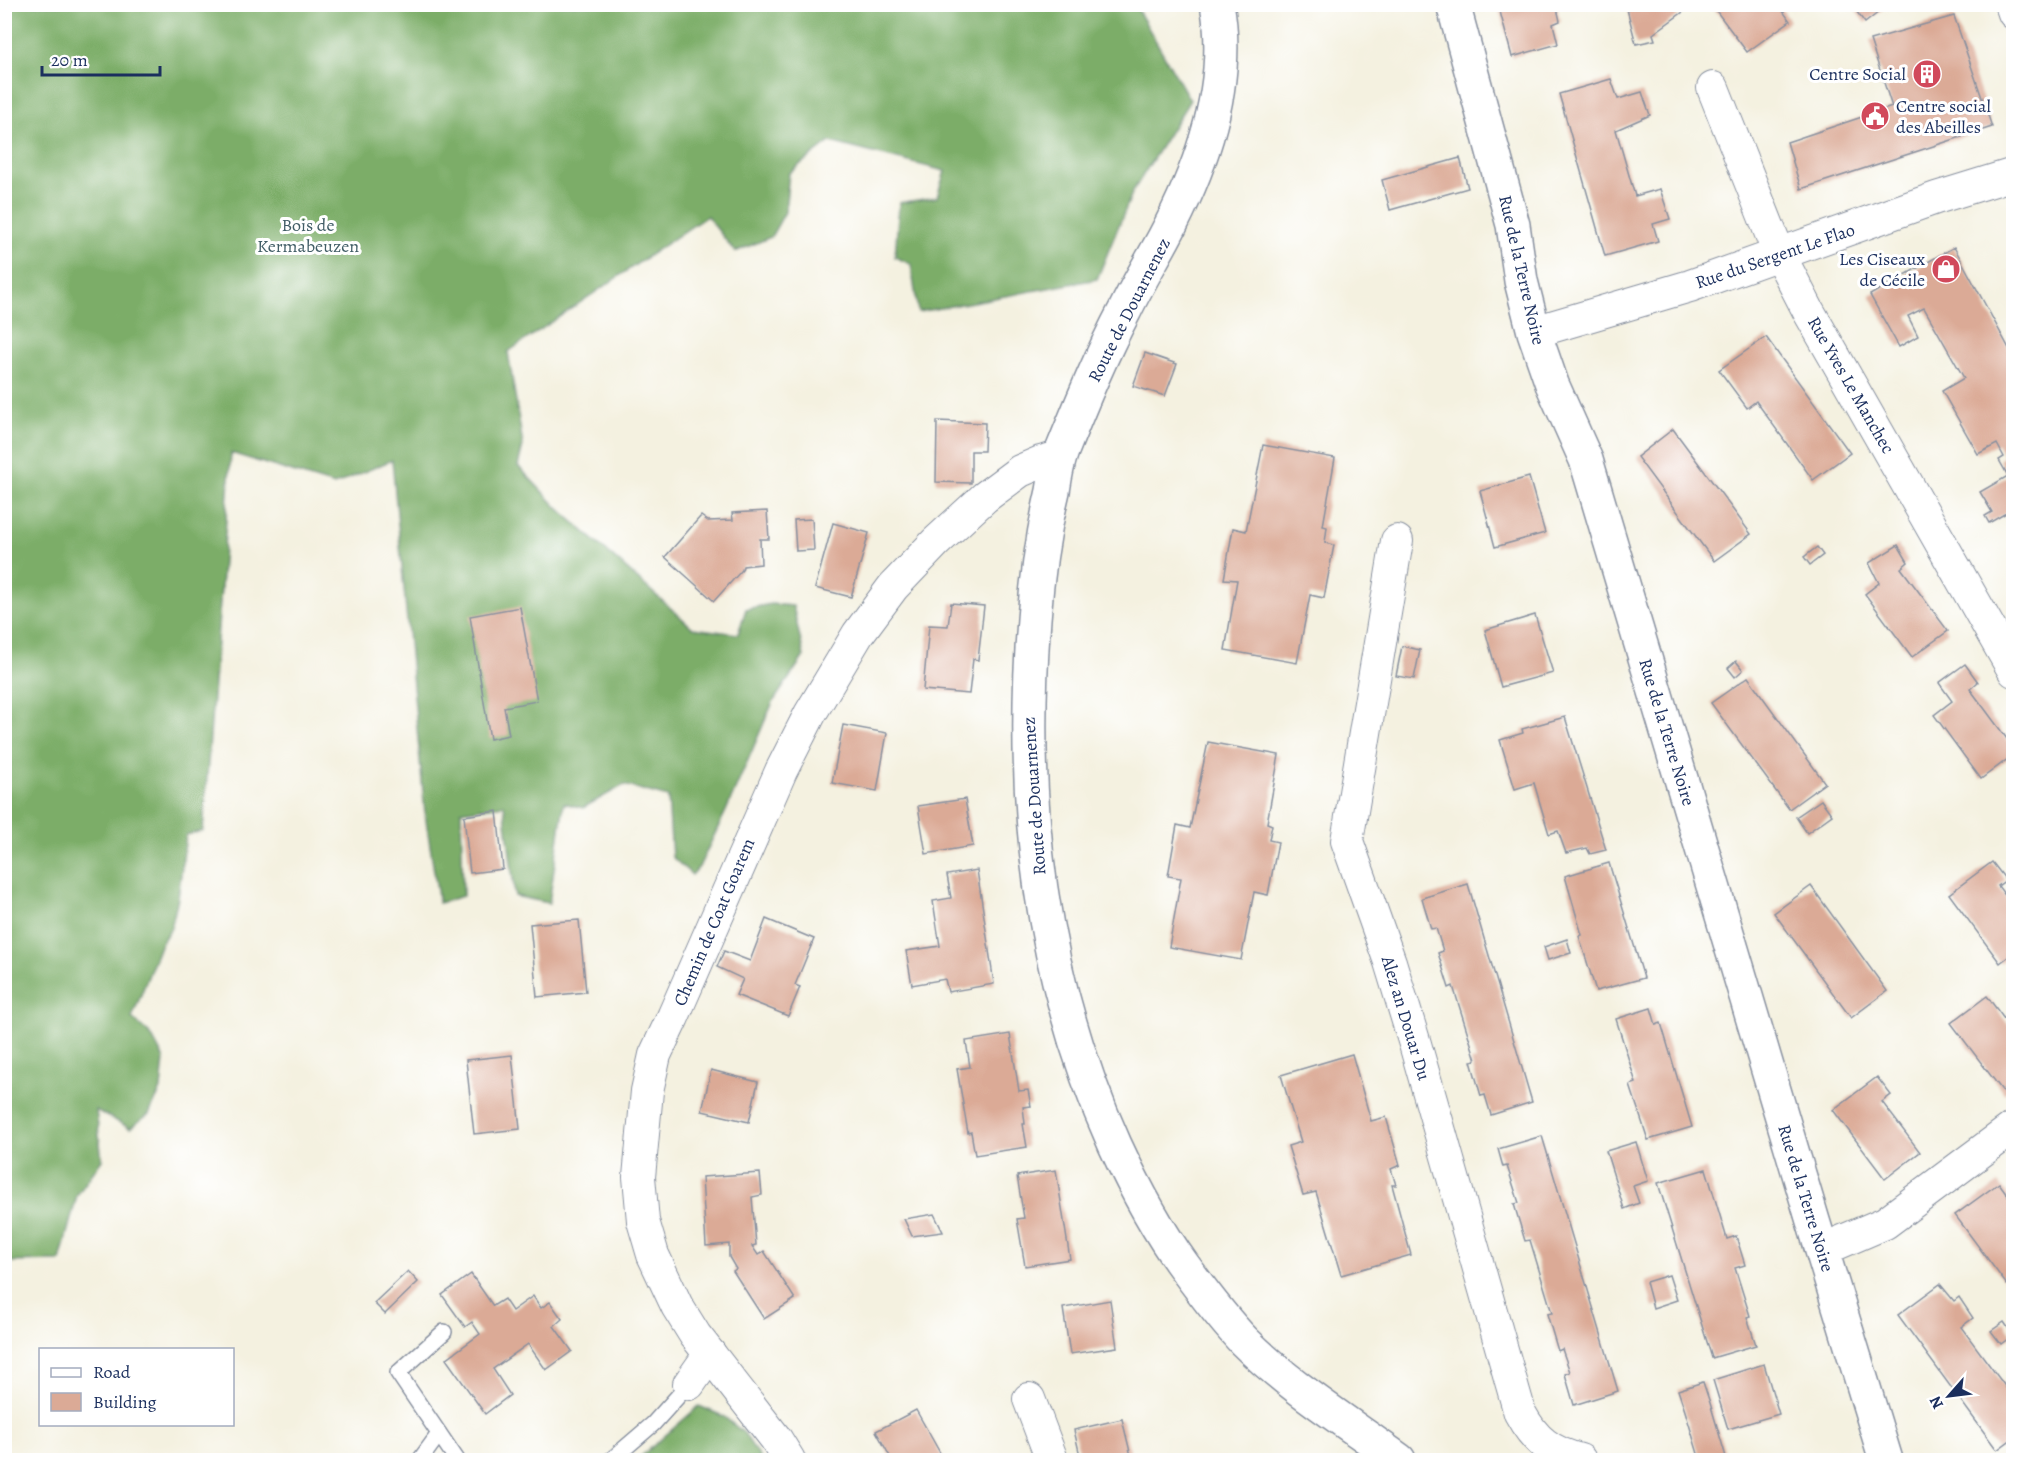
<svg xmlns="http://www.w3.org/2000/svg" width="2018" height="1465" font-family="Alegreya,serif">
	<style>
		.forest { fill: #7cad68; stroke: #4c6e63; stroke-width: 1.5 }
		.building { fill: #dbaa96 }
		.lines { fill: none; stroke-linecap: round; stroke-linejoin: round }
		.lane-casing { stroke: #88909f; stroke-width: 18 }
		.street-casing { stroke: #88909f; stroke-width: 34 }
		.secondary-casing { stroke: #88909f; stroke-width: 36 }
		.lane { stroke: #fff; stroke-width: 15 }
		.street { stroke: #fff; stroke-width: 32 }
		.secondary { stroke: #fff; stroke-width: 33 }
		.labels { text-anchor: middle; stroke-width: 6; stroke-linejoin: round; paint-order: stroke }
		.poi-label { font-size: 18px; fill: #1b2f5e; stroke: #fff; text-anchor: end }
		.park-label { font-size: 18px; fill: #415d66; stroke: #fff }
		.street-label { font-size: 18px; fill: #1b2f5e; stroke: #fff }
	</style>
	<rect width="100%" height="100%" fill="#fff"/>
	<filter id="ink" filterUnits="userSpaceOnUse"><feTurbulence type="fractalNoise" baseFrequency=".0167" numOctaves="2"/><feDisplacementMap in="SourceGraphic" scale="12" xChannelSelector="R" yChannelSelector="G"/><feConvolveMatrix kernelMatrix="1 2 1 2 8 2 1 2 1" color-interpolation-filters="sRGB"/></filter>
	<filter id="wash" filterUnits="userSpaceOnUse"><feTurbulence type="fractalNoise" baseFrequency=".008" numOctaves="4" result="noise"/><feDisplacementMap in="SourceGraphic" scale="24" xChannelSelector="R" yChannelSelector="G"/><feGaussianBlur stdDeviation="1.35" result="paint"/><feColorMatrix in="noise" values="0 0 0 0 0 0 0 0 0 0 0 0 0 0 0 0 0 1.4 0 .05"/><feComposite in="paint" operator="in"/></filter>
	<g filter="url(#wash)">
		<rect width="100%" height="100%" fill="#f4f1e0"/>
		<g class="forest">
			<polygon points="4,5 1135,5 1190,100 1133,191 1097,279 918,312 911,264 895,257 899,203 937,197 945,171 830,142 789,173 785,212 771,237 735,252 707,216 508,352 523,445 518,466 559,509 693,628 738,634 746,609 771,604 793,606 804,656 773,702 726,811 699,867 692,875 672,857 668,797 624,785 583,808 564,803 549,903 515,896 504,805 461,811 463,896 439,903 425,814 392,460 334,485 231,453 203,831 186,835 178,898 171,928 161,943 132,1018 151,1035 164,1059 161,1089 149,1114 130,1128 96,1110 102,1160 77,1195 60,1261 4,1262"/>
			<polygon points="699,1406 723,1416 744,1433 761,1460 637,1460"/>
		</g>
		<g id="blocks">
			<g class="building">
				<polygon points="1498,4 1556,4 1560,21 1553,24 1558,44 1512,57"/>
				<polygon points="1645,4 1683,4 1687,9 1653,34 1655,40 1636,44 1627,9"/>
				<polygon points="1711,4 1765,4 1768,9 1778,4 1790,21 1747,52"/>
				<polygon points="1851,4 1889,4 1865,23"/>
				<polygon points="1954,16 1992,127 1801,189 1787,142 1892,107 1870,40"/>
				<polygon points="1611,79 1618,99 1642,92 1650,115 1616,130 1635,196 1660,189 1670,219 1653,224 1658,241 1605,256 1559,94"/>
				<polygon points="1460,158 1468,188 1390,210 1382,180"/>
				<polygon points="1954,247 2013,356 2013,509 1989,523 1985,516 1992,512 1980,492 2008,476 1999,460 2004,457 1997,444 1978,454 1942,391 1964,378 1924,308 1908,316 1918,336 1899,347 1870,295"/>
				<polygon points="1766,337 1850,453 1813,480 1756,401 1747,408 1719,370"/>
				<polygon points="1145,353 1177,364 1165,396 1133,386"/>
				<polygon points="937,421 985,423 984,451 971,451 971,483 936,482"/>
				<polygon points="1673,429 1751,534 1714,561 1637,457"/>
				<polygon points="1263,445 1335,458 1323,526 1327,527 1325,543 1334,545 1324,598 1310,595 1297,663 1225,650 1237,580 1224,579 1233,528 1246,531"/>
				<polygon points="1529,477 1545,533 1495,547 1480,491"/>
				<polygon points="767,511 769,539 760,539 761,564 743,566 742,570 714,601 665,557 701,516 708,521 733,520 732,513"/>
				<polygon points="812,519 814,550 796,551 794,520"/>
				<polygon points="833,523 869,533 851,597 815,588"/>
				<polygon points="1898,545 1908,562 1901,568 1948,631 1912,657 1865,594 1879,583 1869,563"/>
				<polygon points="1817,547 1823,555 1810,565 1804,557"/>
				<polygon points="951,603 984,606 978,660 973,659 969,694 923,690 929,625 948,626"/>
				<polygon points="520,607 537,701 504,707 509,735 490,739 470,616"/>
				<polygon points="1535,615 1553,673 1501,687 1485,630"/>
				<polygon points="1402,646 1420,650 1414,679 1396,676"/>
				<polygon points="1736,661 1743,670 1735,677 1728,668"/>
				<polygon points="1965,664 1978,682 1970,689 2013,747 2013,755 1981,779 1934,715 1952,701 1939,683"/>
				<polygon points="1748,677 1825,783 1789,809 1711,703"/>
				<polygon points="1565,717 1606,850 1590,854 1587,848 1566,853 1558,831 1549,834 1534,783 1515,789 1500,740 1523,733 1522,729"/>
				<polygon points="843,725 887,733 877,791 832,783"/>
				<polygon points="1208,742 1279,755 1267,823 1272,825 1269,840 1278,842 1268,895 1254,892 1241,960 1169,947 1181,878 1168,876 1177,825 1190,828"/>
				<polygon points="965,799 973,846 926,854 918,806"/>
				<polygon points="1821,800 1832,815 1807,833 1796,817"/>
				<polygon points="497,811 503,869 470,873 464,816"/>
				<polygon points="1992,862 2006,880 1998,886 2013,906 2013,953 2000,963 1949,894"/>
				<polygon points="1609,863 1644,978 1596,991 1579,936 1582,935 1565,876"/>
				<polygon points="977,870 994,984 948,992 945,979 912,985 906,951 940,946 933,901 951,898 947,875"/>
				<polygon points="1468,884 1532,1102 1491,1115 1485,1095 1481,1096 1471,1061 1476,1060 1453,986 1449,988 1438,953 1443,951 1436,928 1431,929 1422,898"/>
				<polygon points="1811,886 1887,991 1851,1018 1774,913"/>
				<polygon points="766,919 814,939 795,985 800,987 788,1016 736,995 743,979 717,967 724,951 750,961"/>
				<polygon points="579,920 586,992 537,997 530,924"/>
				<polygon points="1567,939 1571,953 1548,960 1544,947"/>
				<polygon points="1987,996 2013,1031 2013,1086 2004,1093 1951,1023"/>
				<polygon points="1651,1008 1656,1025 1661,1023 1692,1127 1648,1140 1630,1085 1636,1083 1616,1019"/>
				<polygon points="1010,1034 1019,1091 1028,1090 1031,1106 1023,1107 1025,1124 1023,1124 1027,1147 975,1155 971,1132 968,1133 957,1069 970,1067 966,1041"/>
				<polygon points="1352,1054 1371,1121 1386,1117 1400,1165 1391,1169 1396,1185 1392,1185 1411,1255 1341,1275 1316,1192 1303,1195 1288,1146 1301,1142 1281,1075"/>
				<polygon points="512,1055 520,1129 474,1134 466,1060"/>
				<polygon points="711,1070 758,1082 749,1122 702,1111"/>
				<polygon points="1877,1077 1891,1095 1882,1102 1920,1152 1885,1179 1833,1110"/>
				<polygon points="1542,1136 1618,1391 1574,1405 1565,1374 1570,1372 1562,1349 1558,1351 1547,1314 1552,1313 1530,1240 1525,1241 1514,1204 1519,1203 1507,1166 1503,1167 1498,1149"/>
				<polygon points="1636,1142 1648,1181 1633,1186 1639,1203 1624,1209 1606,1151"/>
				<polygon points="1706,1169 1727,1239 1736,1236 1745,1265 1735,1268 1750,1316 1747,1317 1756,1345 1712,1358 1658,1183"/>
				<polygon points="1056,1170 1070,1259 1025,1266 1017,1219 1024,1218 1017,1176"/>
				<polygon points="760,1173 762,1195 752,1197 756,1245 752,1246 758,1255 764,1251 795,1299 764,1319 733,1271 736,1269 729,1257 729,1244 706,1246 702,1177"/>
				<polygon points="1999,1183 2012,1201 2013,1200 2013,1280 2007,1285 1955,1215"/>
				<polygon points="934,1214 943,1232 912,1236 904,1219"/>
				<polygon points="408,1271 418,1282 385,1314 374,1303"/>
				<polygon points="471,1274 493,1306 504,1299 512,1311 533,1296 541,1308 550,1302 562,1319 554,1326 572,1351 546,1370 528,1344 493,1369 510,1395 485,1414 446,1359 480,1334 472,1322 465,1327 442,1295"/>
				<polygon points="1669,1275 1677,1300 1653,1308 1646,1282"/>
				<polygon points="1940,1284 1954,1301 1959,1297 1973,1318 1961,1327 2013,1397 2013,1438 1997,1450 1898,1315"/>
				<polygon points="1110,1300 1117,1347 1070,1354 1063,1308"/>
				<polygon points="2004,1322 2013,1335 2001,1344 1991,1331"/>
				<polygon points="1764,1364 1779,1414 1728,1429 1713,1380"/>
				<polygon points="1703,1382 1710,1403 1726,1457 1699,1457 1685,1411 1678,1390"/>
				<polygon points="916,1410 944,1460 892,1460 876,1431"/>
				<polygon points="1122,1419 1132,1460 1081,1460 1074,1430"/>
			</g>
		</g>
	</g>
	<g filter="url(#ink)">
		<use href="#blocks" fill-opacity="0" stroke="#88909f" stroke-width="1.5"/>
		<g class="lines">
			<g class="lane-casing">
				<g id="lane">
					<polyline points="444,1332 398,1373 457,1460"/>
					<polyline points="420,1460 439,1434"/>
					<polyline points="611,1460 653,1424 689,1384"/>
				</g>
			</g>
			<g class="street-casing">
				<g id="street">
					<polyline points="2011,4 2014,13"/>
					<polyline points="1713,88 1779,254 1809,312 2014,671"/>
					<polyline points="1534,332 1690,286 1936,198 2014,174"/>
					<path d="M1397,541L1347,841L1390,962L1415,1044L1520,1413C1535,1441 1550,1452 1580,1460"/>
					<polyline points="1822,1250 1885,1223 2014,1127"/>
					<polyline points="689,1384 710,1354"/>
					<polyline points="1029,1399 1052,1460"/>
					<polyline points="789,1460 776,1439 695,1335 677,1306 653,1255 643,1221 639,1177 647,1091 655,1055 673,1017 781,771 810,714 858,634 893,587 936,542 985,497 1020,471 1041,462 1060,457"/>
				</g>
			</g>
			<g class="secondary-casing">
				<g id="secondary">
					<path d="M1217,4C1232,84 1201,169 1164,238C1151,262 1137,285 1125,310C1101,355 1081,404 1062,451C1057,464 1055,478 1053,491C1043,533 1037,576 1034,619C1020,801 1039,977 1115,1145C1134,1186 1156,1228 1183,1265C1202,1291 1222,1318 1244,1341C1290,1387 1347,1422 1399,1460"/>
					<polyline points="1453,4 1513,225 1521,281 1534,332 1552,384 1586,460 1813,1221 1886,1460"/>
				</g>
			</g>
			<use href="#lane" class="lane"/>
			<use href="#street" class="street"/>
			<use href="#secondary" class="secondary"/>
		</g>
	</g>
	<defs>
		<g id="building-disc" transform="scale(1.5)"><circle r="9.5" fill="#d1495b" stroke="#fff"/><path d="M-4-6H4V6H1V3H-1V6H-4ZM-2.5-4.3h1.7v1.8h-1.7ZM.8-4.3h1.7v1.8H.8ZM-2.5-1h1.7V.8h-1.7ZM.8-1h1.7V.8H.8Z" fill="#fff"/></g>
		<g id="civic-disc" transform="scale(1.5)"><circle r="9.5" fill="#d1495b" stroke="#fff"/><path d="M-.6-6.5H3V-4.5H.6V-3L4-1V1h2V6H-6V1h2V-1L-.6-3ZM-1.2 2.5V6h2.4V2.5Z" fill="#fff"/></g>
		<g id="shop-disc" transform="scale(1.5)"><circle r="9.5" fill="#d1495b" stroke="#fff"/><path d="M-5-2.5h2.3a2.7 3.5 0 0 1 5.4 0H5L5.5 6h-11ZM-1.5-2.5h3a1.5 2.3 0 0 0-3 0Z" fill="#fff"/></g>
	</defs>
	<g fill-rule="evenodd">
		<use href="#building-disc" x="1927" y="74"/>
		<use href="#civic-disc" x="1875" y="116"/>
		<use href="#shop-disc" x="1946" y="269"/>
	</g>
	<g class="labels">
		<g class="poi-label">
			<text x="1906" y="80">Centre Social</text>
			<text x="1896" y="112" text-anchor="start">Centre social<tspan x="1896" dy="21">des Abeilles</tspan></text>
			<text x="1925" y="265">Les Ciseaux<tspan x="1925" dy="21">de Cécile</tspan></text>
		</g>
		<g class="park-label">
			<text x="308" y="231">Bois de<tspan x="308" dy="21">Kermabeuzen</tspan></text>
		</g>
		<g class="street-label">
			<text transform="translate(1775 256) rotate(-19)" y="6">Rue du Sergent Le Flao</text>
			<text transform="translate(1522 270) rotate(77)" y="6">Rue de la Terre Noire</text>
			<text transform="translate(1129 310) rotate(-63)" y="6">Route de Douarnenez</text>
			<text transform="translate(1851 385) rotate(60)" y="6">Rue Yves Le Manchec</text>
			<text transform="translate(1667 732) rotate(73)" y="6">Rue de la Terre Noire</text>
			<text transform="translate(1034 796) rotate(-94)" y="6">Route de Douarnenez</text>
			<text transform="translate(714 922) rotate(-67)" y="6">Chemin de Coat Goarem</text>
			<text transform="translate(1406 1018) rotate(73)" y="6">Alez an Douar Du</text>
			<text transform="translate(1806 1198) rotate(73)" y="6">Rue de la Terre Noire</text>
		</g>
	</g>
	<rect width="2018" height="1465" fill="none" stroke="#fff" stroke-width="24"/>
	<rect x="39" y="1348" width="195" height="78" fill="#ffffff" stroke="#a4acbf" stroke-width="1.5"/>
	<rect x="51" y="1368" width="30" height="9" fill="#ffffff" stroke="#a4acbf" stroke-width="1.5"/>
	<text x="93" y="1378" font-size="18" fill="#1b2f5e">Road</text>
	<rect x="51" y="1393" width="30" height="18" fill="#dbaa96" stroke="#a4acbf" stroke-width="1.5"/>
	<text x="93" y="1408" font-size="18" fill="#1b2f5e">Building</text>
	<g transform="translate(1949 1396) rotate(242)" stroke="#ffffff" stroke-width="4.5" paint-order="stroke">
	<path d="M0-4.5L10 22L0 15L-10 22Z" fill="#1b2f5e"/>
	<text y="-9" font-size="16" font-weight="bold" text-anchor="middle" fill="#1b2f5e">N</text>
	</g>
	<path d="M42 66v9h118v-9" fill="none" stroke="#1b2f5e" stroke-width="3"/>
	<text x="51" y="66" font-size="18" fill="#1b2f5e" stroke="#ffffff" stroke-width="4.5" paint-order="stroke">20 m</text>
</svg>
